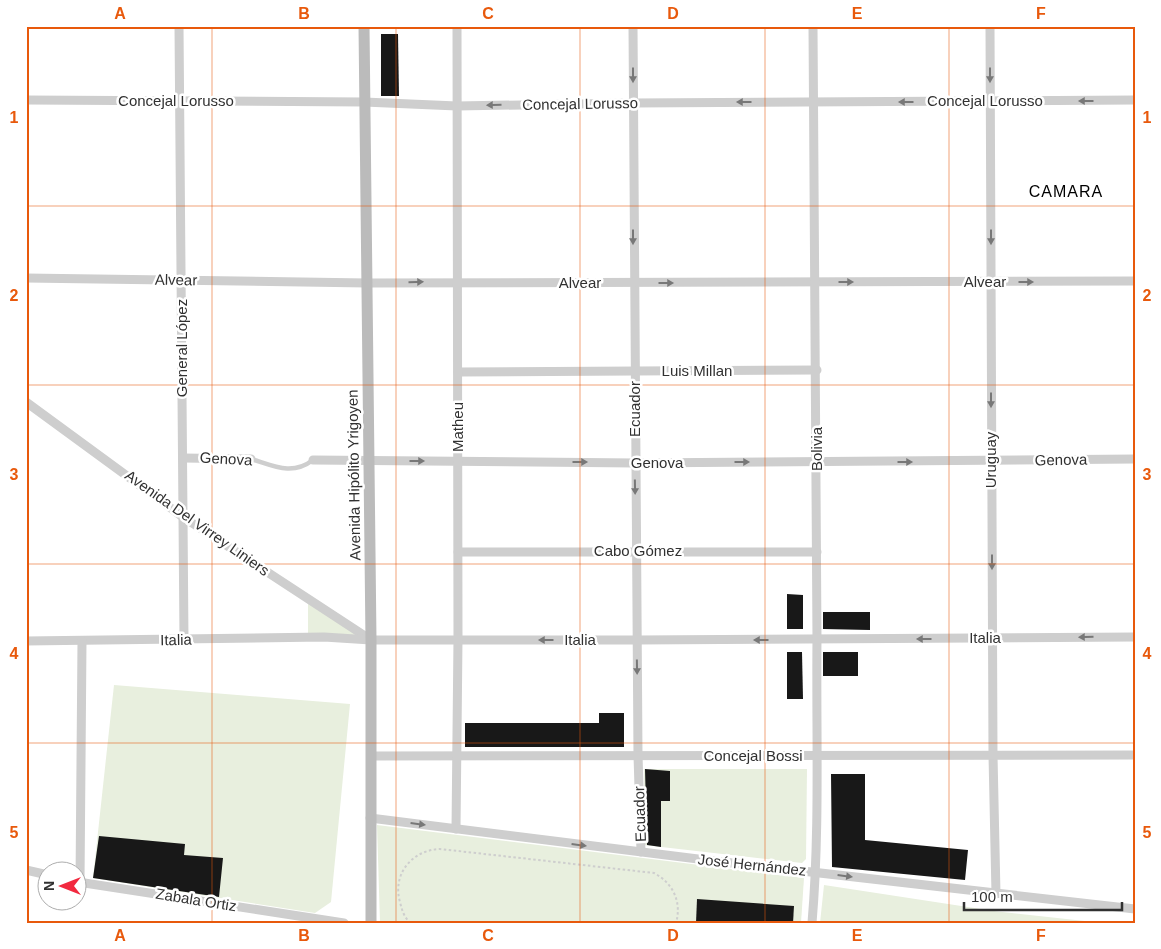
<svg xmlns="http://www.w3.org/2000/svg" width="1161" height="949" font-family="Helvetica,sans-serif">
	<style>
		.green { fill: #e8efde }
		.building { fill: #181818 }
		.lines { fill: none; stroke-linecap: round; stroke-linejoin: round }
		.path { stroke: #cecece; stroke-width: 2; stroke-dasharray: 2.5 2.5; stroke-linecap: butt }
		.lane { stroke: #cecece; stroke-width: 4.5 }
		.street { stroke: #cecece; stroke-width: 9 }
		.secondary { stroke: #bbb; stroke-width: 11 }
		.oneway { fill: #787878 }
		.grid { fill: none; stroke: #e8590c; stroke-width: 1; stroke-opacity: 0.55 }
		.labels { text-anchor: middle; stroke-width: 5; stroke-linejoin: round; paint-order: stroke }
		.street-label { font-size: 15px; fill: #313131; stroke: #fff }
		.neighbourhood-label { font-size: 16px; letter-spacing: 1px; fill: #000; stroke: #fff }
		.neatline { fill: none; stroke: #e8590c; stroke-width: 2 }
		.grid-label { font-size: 16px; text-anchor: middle; font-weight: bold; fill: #e8590c }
	</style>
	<rect width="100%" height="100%" fill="#fff"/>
	<g class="green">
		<polygon points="308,599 361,638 308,637"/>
		<polygon points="114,685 350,704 331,902 315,913 93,878"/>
		<polygon points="644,769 807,769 806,859 802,863 644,845"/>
		<polygon points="377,825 804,878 801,923 380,923"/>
		<polygon points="824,885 994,911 1103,923 820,923"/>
	</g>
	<g class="building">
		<polygon points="381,34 398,34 399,96 381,96"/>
		<polygon points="787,594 803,595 803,629 787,629"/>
		<polygon points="823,612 870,612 870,630 823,629"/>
		<polygon points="787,652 802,652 803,699 787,699"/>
		<rect x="823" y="652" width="35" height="24"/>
		<polygon points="599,713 624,713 624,747 465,747 465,723 599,723"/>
		<polygon points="645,769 670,771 670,801 661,801 661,847 647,845"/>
		<polygon points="831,774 865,774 865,840 968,850 965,880 832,867"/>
		<polygon points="99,836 185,844 184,855 223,858 219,897 93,878"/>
		<polygon points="697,899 794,906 793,923 696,923"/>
	</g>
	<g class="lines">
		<path class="path" d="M411,923C404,918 402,910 400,902C392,874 412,850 440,849L654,873C673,883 682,902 676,923"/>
		<path class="lane" d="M251,459C274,466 292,476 313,460"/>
		<g class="street">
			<polyline points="179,26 184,640"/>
			<polyline points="633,26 638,755 641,852"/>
			<polyline points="990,26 993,755 996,894"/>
			<polyline points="26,100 364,102 457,106 633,103 1135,100"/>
			<polyline points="26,278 367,283 1135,281"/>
			<polyline points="458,372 817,370"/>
			<polyline points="26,402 183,517 368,638"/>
			<polyline points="183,458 251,459"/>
			<polyline points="313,460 635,463 1135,459"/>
			<polyline points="458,552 817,552"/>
			<polyline points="26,641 324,637 371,640 637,640 1135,637"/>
			<polyline points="371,756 1135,755"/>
			<polyline points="370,818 706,860 1135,909"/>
			<polyline points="456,829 458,639 457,26"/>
			<polyline points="26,870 48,875"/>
			<polyline points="78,882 344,923"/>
			<polyline points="80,883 82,641"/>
			<path d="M812,923C820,829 816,734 817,639C817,435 815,231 813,26"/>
		</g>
		<polyline class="secondary" points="364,26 371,640 371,923"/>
	</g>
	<defs><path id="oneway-solid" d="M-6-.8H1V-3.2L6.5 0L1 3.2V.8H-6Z" transform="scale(1.25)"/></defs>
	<g class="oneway">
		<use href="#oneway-solid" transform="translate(633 75) rotate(90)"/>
		<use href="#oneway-solid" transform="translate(990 75) rotate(90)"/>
		<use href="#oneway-solid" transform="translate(1086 101) rotate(180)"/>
		<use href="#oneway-solid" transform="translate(744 102) rotate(180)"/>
		<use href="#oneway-solid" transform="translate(906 102) rotate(180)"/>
		<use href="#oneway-solid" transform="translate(494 105) rotate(179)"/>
		<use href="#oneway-solid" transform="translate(633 237) rotate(90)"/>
		<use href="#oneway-solid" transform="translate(991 237) rotate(90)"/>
		<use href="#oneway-solid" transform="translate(416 282) rotate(-1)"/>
		<use href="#oneway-solid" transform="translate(846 282)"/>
		<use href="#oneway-solid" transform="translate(1026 282)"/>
		<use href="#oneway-solid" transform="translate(666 283)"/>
		<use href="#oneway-solid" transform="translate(991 400) rotate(90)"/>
		<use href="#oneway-solid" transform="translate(417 461)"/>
		<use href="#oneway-solid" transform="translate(580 462)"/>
		<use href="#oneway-solid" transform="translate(742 462)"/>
		<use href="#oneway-solid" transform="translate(905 462)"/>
		<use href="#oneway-solid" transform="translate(635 487) rotate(89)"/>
		<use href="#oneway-solid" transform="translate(992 562) rotate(90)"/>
		<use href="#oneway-solid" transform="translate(1086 637) rotate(179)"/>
		<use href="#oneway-solid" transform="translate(924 639) rotate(180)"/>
		<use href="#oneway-solid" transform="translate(546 640) rotate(-180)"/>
		<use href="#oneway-solid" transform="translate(761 640) rotate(180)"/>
		<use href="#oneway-solid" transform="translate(637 667) rotate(89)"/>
		<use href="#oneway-solid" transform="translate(418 824) rotate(7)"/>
		<use href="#oneway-solid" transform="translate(579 845) rotate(7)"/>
		<use href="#oneway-solid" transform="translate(845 876) rotate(7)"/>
	</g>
	<path class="grid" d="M212,26V923M396,26V923M580,26V923M765,26V923M949,26V923M26,206H1135M26,385H1135M26,564H1135M26,743H1135"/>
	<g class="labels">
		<g class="street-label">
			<text x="176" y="106">Concejal Lorusso</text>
			<text x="985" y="106">Concejal Lorusso</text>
			<text transform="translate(580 104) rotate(-1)" y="5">Concejal Lorusso</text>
			<text transform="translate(176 280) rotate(1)" y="5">Alvear</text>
			<text x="985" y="287">Alvear</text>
			<text x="580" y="288">Alvear</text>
			<text transform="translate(182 348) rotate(-90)" y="5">General López</text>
			<text x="697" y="376">Luis Millan</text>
			<text transform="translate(635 409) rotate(-90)" y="5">Ecuador</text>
			<text transform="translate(458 427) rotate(-90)" y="5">Matheu</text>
			<text transform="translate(817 449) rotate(-90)" y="5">Bolivia</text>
			<text transform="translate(226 459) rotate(3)" y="5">Genova</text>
			<text transform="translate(991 460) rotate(-90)" y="5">Uruguay</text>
			<text transform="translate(1061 460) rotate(-1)" y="5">Genova</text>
			<text x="657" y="468">Genova</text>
			<text transform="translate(354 475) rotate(-91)" y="5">Avenida Hipólito Yrigoyen</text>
			<text transform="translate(197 523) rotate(35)" y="5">Avenida Del Virrey Liniers</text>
			<text x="638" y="556">Cabo Gómez</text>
			<text x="985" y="643">Italia</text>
			<text transform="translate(176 640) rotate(-1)" y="5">Italia</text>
			<text x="580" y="645">Italia</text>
			<text x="753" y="761">Concejal Bossi</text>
			<text transform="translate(640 814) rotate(-92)" y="5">Ecuador</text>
			<text transform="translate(752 865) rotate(6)" y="5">José Hernández</text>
			<text transform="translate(196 900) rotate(9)" y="5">Zabala Ortiz</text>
		</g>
		<g class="neighbourhood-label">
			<text x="1066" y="197">CAMARA</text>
		</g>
	</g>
	<rect width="1161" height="949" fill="none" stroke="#ffffff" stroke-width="55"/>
	<g transform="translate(62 886) rotate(270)"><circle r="24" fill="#ffffff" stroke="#adadad"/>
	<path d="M0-4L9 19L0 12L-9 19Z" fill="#f2293f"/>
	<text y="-8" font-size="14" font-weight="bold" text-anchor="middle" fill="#313131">N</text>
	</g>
	<path d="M964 902v8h158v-8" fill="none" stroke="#313131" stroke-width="2.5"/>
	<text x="971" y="902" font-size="15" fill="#313131" stroke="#ffffff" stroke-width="4" paint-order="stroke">100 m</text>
	<rect x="28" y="28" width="1106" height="894" class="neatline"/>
	<g class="grid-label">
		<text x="120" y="19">A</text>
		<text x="304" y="19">B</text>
		<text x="488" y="19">C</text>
		<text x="673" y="19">D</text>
		<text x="857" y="19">E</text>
		<text x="1041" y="19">F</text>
		<text x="14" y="123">1</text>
		<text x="1147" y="123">1</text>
		<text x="14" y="301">2</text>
		<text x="1147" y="301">2</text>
		<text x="14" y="480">3</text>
		<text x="1147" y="480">3</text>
		<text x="14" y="659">4</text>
		<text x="1147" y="659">4</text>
		<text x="14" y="838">5</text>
		<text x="1147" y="838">5</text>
		<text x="120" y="941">A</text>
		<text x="304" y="941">B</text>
		<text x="488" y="941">C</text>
		<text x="673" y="941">D</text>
		<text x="857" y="941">E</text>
		<text x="1041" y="941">F</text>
	</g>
</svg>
